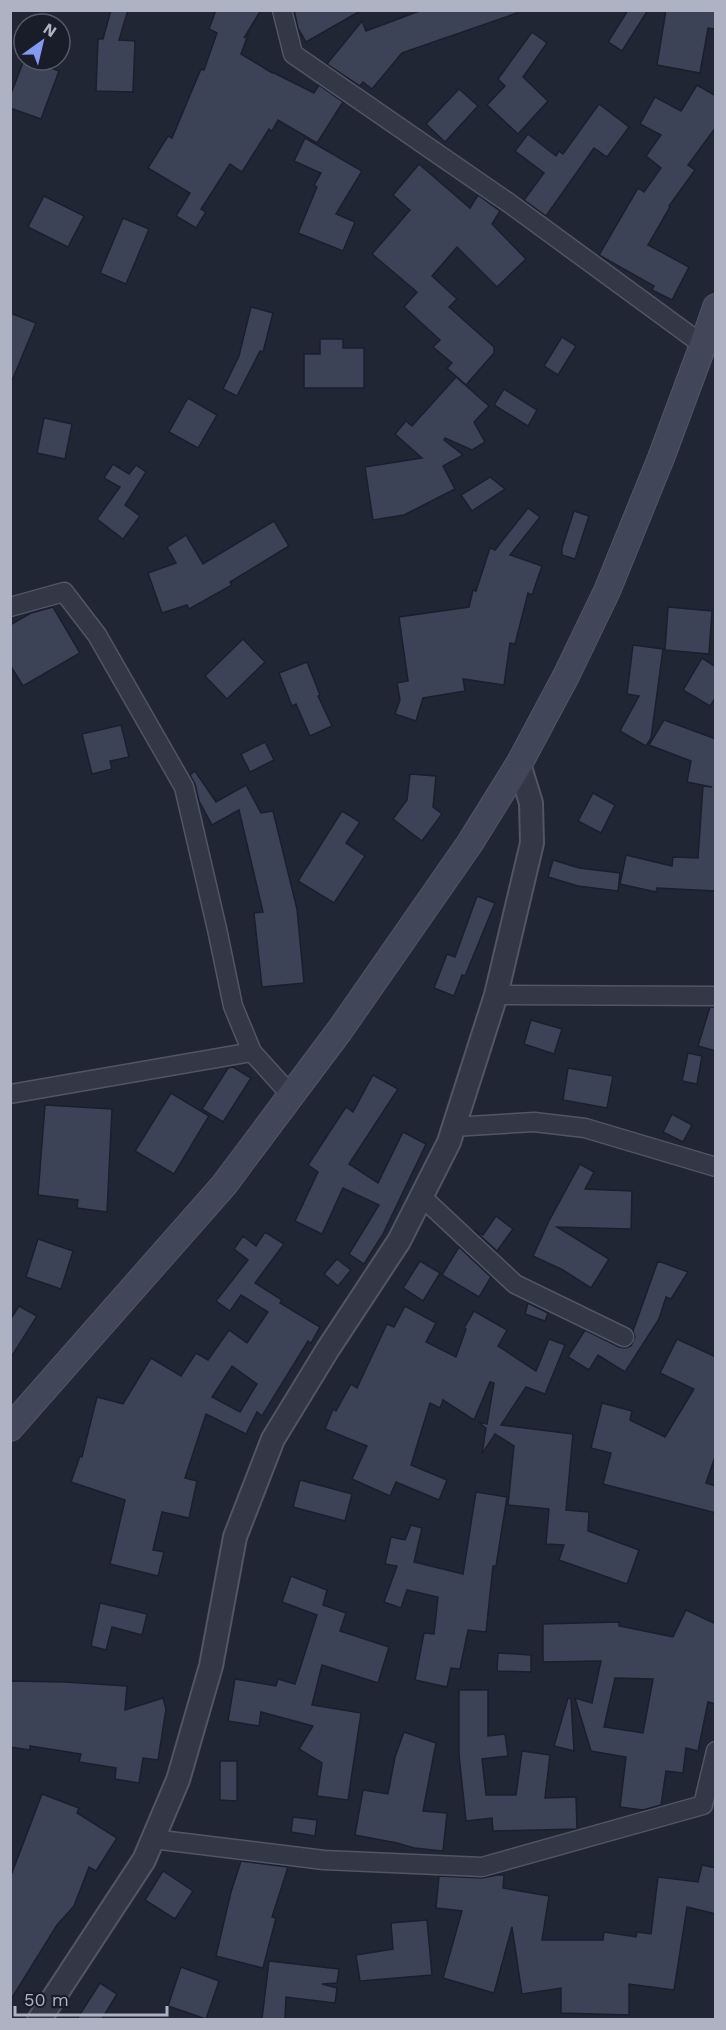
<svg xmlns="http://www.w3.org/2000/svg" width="726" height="2030" font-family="'Work Sans',sans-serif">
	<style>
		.building { fill: #3d4356; stroke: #1b1f2c; stroke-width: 1.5; fill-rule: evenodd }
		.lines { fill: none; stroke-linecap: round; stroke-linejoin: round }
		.minor-casing { stroke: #515564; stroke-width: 21 }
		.tertiary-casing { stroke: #515564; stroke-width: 26 }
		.secondary-casing { stroke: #515564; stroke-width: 28 }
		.minor { stroke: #343846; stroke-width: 18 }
		.tertiary { stroke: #343846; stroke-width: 22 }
		.secondary { stroke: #424659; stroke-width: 26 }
	</style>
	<rect width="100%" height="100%" fill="#212635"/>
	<g class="building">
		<polygon points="111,10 128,10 119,40 135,41 133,92 96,91 98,39 103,39"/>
		<polygon points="216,10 261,10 244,38 248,35 241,54 272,73 272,72 314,93 319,85 343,102 317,143 278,120 272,131 269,129 242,172 230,164 201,209 206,212 196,228 176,216 190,193 148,168 168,136 172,138 201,69 204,70 217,33 209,29"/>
		<polygon points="294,10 362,10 306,42 298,28"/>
		<polygon points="422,10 516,10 517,13 402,53 372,89 363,82 360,86 327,64 362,21 366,31"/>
		<polygon points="628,10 648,10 622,51 608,42"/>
		<polygon points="666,10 716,10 716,29 708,28 700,73 657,65"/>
		<polygon points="532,32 547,43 523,77 548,101 518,134 487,105 505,86 498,79"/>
		<polygon points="24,60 29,60 59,71 41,119 10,108 10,96"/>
		<polygon points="697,85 716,96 716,127 688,165 695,170 669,206 670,207 648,245 689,267 672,300 652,290 654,286 599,255 638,188 644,192 661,168 646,156 661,135 640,124 655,97 681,111"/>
		<polygon points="459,89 478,106 445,142 426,124"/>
		<polygon points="599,104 629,127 607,157 594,148 546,216 524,200 544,173 515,151 528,134 556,156 559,151 563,154"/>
		<polygon points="305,138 362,171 336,214 355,222 343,251 298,233 317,187 314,185 321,173 294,161"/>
		<polygon points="419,164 470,208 478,195 500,211 492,224 526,259 497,287 457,247 432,276 457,299 449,307 494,347 494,353 466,385 447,368 452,363 433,347 440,340 404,307 417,292 372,254 410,210 393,195"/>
		<polygon points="44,196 84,216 68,247 28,227"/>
		<polygon points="123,218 149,229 126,284 100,273"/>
		<polygon points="251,307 273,313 263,352 260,351 237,396 223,389 239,356"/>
		<polygon points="10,313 36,323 11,383 10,383"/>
		<polygon points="562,337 576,346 558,375 544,366"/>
		<polygon points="320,339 343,339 343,348 364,348 364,388 304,388 304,354 320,354"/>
		<polygon points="456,377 489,406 474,422 485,442 472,450 445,438 444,440 463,455 443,466 455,489 404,515 373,520 365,467 422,458 395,434 406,421 412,426"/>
		<polygon points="504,389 537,410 528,426 494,405"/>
		<polygon points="188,398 217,415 198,448 169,432"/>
		<polygon points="44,418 72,424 65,459 37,453"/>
		<polygon points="113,464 129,474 136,465 146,472 125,505 140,516 123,539 97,519 120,487 104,478"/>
		<polygon points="490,477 505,489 472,511 461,495"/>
		<polygon points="528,508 540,517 510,555 542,566 532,595 528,593 515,644 510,643 504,685 463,679 465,691 423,698 416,721 395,714 400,700 397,683 408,681 399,617 469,607 473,590 476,591 490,548 495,550"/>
		<polygon points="574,511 589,516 575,559 562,555 562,548"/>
		<polygon points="274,521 289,546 230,582 232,585 189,609 187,605 162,613 148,573 176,563 167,547 186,535 203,564"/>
		<polygon points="53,607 80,653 23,686 10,665 10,625 31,613"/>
		<polygon points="668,607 712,611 709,654 665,650"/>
		<polygon points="243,639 265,662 227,699 205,676"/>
		<polygon points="633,645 663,649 651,738 646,746 620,731 639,696 627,694"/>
		<polygon points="702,658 716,667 716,697 710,706 683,690"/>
		<polygon points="307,662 320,695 318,696 332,726 310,736 296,704 292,706 279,673"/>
		<polygon points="664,720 716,739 716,891 657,888 656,892 620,884 626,855 672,866 673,857 698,858 703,786 712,787 687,782 691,761 649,745"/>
		<polygon points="121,725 129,757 110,761 112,769 92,774 82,734"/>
		<polygon points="265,742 274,760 250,772 241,754"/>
		<polygon points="195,771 216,802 246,785 261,813 273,811 297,909 304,983 262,987 254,913 263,912 239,810 212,825 199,801 195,784 190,775"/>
		<polygon points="410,774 436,776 433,807 442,814 422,841 393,819 407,800"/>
		<polygon points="593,793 615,805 601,833 578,821"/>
		<polygon points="342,811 360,822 346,843 365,856 334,903 298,881"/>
		<polygon points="553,860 579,868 620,873 618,891 578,886 548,877"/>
		<polygon points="477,896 495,903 465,976 462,975 454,996 434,988 447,954 455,957"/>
		<polygon points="710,1007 716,1007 716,1051 698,1046"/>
		<polygon points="531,1020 562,1029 554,1054 524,1044"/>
		<polygon points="688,1053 702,1056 697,1084 682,1081"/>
		<polygon points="233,1067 251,1078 223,1122 202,1109 228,1068"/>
		<polygon points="568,1068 613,1076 607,1108 563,1100"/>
		<polygon points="373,1075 398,1089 349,1164 378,1183 403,1132 426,1144 383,1234 364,1264 349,1254 379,1205 343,1188 322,1234 295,1221 318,1172 308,1165 346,1107 353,1112"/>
		<polygon points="171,1093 209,1116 174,1174 135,1151"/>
		<polygon points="45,1105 112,1109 107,1212 77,1208 78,1200 38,1195"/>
		<polygon points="672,1114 692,1125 683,1142 663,1132"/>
		<polygon points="580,1164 594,1172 585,1189 632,1191 631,1229 557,1227 609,1259 591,1288 563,1270 533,1256 549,1221"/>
		<polygon points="496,1216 513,1229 497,1251 474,1230 483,1235"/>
		<path d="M265,1232L284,1244L255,1283L282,1300L280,1303L320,1327L311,1343L308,1341L262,1416L257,1412L246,1434L206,1414L185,1478L197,1481L189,1518L162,1512L153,1550L164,1552L158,1576L110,1564L125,1500L71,1482L80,1456L82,1457L97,1397L123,1404L151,1358L181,1376L196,1353L208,1360L229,1330L247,1343L268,1312L241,1295L230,1311L216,1301L248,1260L234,1249L243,1236L256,1246ZM232,1366L257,1384L240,1412L212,1397Z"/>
		<polygon points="38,1239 73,1251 61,1289 26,1277"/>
		<polygon points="459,1247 491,1277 479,1297 442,1275"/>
		<polygon points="337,1259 351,1270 338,1286 324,1274"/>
		<polygon points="420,1261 440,1273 423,1301 403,1288"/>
		<polygon points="658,1261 688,1272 671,1299 666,1297 659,1319 625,1372 598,1355 589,1370 568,1357 585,1330 619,1347 625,1348 631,1346 635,1337 633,1331"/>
		<polygon points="528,1303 548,1313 545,1321 525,1314"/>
		<polygon points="19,1306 37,1316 10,1359 10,1320"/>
		<polygon points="405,1306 436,1323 426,1342 456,1357 466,1329 464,1328 474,1311 507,1330 498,1346 536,1371 549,1339 565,1345 545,1394 526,1387 501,1425 573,1434 566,1510 589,1512 588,1531 639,1550 627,1584 559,1560 564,1545 546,1544 549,1509 508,1505 514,1446 495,1434 482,1454 486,1428 478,1422 487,1424 494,1383 490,1382 474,1420 443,1400 440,1408 430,1403 411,1465 447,1480 439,1500 396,1482 390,1496 352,1479 367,1446 325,1429 333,1409 336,1411 351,1384 357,1388 387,1324 394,1327"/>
		<polygon points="677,1339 716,1357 716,1454 706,1483 716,1486 716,1513 603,1484 611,1453 591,1448 602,1403 632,1411 630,1420 665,1437 694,1389 660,1373"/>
		<polygon points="300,1480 352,1494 345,1521 293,1507"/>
		<polygon points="476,1492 507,1497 496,1566 493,1566 486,1632 468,1630 460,1669 451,1668 447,1687 415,1680 424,1633 434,1634 438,1597 407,1590 401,1608 384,1602 397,1566 385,1564 391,1537 405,1540 411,1525 422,1528 414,1562 463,1574"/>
		<polygon points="291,1576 327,1590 323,1605 346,1613 340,1631 389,1647 378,1683 322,1665 312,1705 361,1713 348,1800 317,1796 322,1763 299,1749 313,1726 261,1712 259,1726 228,1721 235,1679 276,1686 278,1679 295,1684 317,1615 282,1602"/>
		<polygon points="100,1603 147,1614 142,1635 112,1627 106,1650 91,1646"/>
		<path d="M686,1610L716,1624V1704L708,1702L698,1751L686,1748L683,1773L666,1771L661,1805L643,1810L620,1807L626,1757L591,1751L575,1698L592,1703L601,1661L543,1662V1624L619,1622V1626L673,1637ZM615,1678L653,1679L643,1733L604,1727Z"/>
		<polygon points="498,1653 531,1655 531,1672 497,1671"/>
		<polygon points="10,1681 64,1682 127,1686 125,1710 163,1698 166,1709 158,1760 143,1758 139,1783 115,1779 116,1768 79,1762 81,1754 30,1746 30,1750 10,1747"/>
		<polygon points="459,1690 488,1690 488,1736 505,1734 508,1756 482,1759 486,1795 516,1795 522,1751 550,1755 545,1798 576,1797 577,1829 493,1831 492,1818 466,1821 459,1755"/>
		<polygon points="568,1698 571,1699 574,1751 554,1746"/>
		<polygon points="404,1732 436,1743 423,1811 447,1813 443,1851 414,1848 397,1843 355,1835 363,1790 388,1794 395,1757"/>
		<polygon points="220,1761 237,1761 237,1801 220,1800"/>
		<polygon points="42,1794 79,1808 77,1813 117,1838 96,1871 89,1867 74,1906 57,1925 10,2001 10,1878"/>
		<polygon points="293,1817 317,1820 315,1836 291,1832"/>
		<polygon points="241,1861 288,1867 272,1917 276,1918 263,1968 216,1956 231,1892"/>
		<polygon points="702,1865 716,1868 716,1914 687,1907 674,1990 629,1984 629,2015 561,2013 561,1988 522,1994 512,1927 494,1993 443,1978 462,1911 436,1908 439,1876 482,1878 497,1875 504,1875 503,1888 549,1896 542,1940 603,1940 604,1932 636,1937 637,1932 651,1934 658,1877 698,1882"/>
		<polygon points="163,1871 193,1891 175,1919 145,1900"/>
		<polygon points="427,1920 432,1975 360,1981 356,1955 393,1949 391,1923"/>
		<polygon points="269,1961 339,1969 337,1983 322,1984 337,1988 335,2003 286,1997 285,2019 262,2019"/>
		<polygon points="181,1967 219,1981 206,2019 168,2006"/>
		<polygon points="100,1983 117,1994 102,2019 77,2019"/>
	</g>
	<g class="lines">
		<g class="minor-casing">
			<g id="minor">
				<polyline points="282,10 293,54 509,203 703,345"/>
				<polyline points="10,607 64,592 97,635 184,787 217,929 233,1006 252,1052 291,1095"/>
				<polyline points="496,995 716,996"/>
				<polyline points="10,1094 252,1052"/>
				<polyline points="453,1127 534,1122 585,1128 716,1167"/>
				<polyline points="422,1197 515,1284 624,1337"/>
				<polyline points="153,1839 324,1860 482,1867 703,1805 716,1751"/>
			</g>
		</g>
		<g class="tertiary-casing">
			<polyline id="tertiary" points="39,2020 144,1860 178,1780 211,1666 235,1537 273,1439 328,1349 399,1241 449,1142 496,995 532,843 531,803 519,764"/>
		</g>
		<g class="secondary-casing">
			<polyline id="secondary" points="10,1428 224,1185 340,1030 470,843 519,764 566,676 607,591 661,458 703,345 716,307"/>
		</g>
		<use href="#minor" class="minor"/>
		<use href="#tertiary" class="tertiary"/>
		<use href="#secondary" class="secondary"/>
	</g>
	<rect width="726" height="2030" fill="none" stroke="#aeb2c3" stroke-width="24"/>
	<g transform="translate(42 42) rotate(34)"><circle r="28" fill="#191d2a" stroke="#555967" stroke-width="1.5"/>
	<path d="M0-4.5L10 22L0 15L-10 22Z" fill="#849af2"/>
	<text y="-9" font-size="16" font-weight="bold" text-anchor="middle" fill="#aeb2c3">N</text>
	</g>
	<path d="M15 2006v9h152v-9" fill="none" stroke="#aeb2c3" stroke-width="3"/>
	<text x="24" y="2006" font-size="18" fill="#aeb2c3" stroke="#191d2a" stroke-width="4.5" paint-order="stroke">50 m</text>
</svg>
